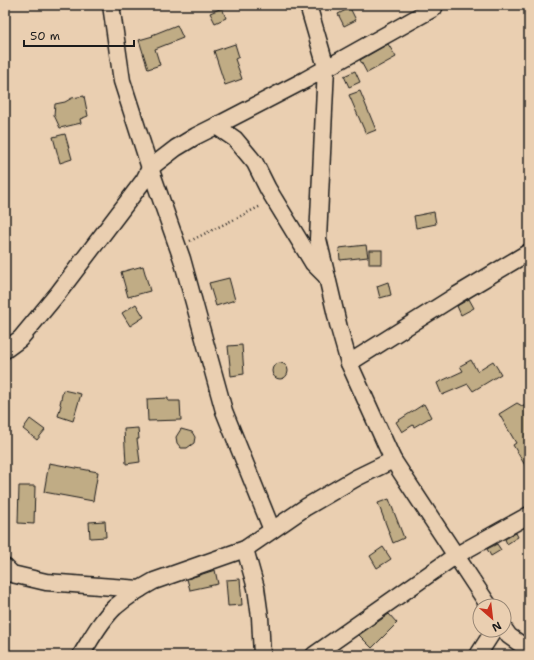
<svg xmlns="http://www.w3.org/2000/svg" width="534" height="660" font-family="'Shantell Sans',sans-serif">
	<style>
		.building { fill: #c0ac85; stroke: #1c1c1c }
		.lines { fill: none; stroke-linecap: round; stroke-linejoin: round }
		.street-casing { stroke: #1c1c1c; stroke-width: 19 }
		.path { stroke: #1c1c1c; stroke-width: 2.5; stroke-dasharray: 1 3; stroke-linecap: butt }
		.street { stroke: #eacfb1; stroke-width: 16 }
	</style>
	<rect width="100%" height="100%" fill="#eacfb1"/>
	<filter id="ink" filterUnits="userSpaceOnUse"><feTurbulence type="fractalNoise" baseFrequency=".025" numOctaves="2"/><feDisplacementMap in="SourceGraphic" scale="8" xChannelSelector="R" yChannelSelector="G"/><feConvolveMatrix kernelMatrix="1 2 1 2 8 2 1 2 1" color-interpolation-filters="sRGB"/></filter>
	<g filter="url(#ink)">
		<g class="building">
			<polygon points="222,8 226,18 215,23 210,13"/>
			<polygon points="350,8 356,20 344,26 338,14"/>
			<polygon points="177,25 183,38 155,49 160,65 148,69 139,40 153,36 152,35"/>
			<polygon points="235,44 239,57 235,59 242,79 225,85 214,51"/>
			<polygon points="388,44 396,57 367,73 360,60"/>
			<polygon points="355,71 360,82 349,87 344,76"/>
			<polygon points="360,91 376,130 366,134 349,95"/>
			<polygon points="84,96 88,116 80,119 81,123 60,128 54,115 55,104 65,102 72,98"/>
			<polygon points="65,134 72,159 60,163 53,137"/>
			<polygon points="434,212 436,224 416,228 414,216"/>
			<polygon points="366,245 368,257 340,260 339,248"/>
			<rect x="369" y="250" width="13" height="14"/>
			<polygon points="143,266 150,291 128,297 121,272"/>
			<polygon points="229,278 235,300 216,306 209,283"/>
			<polygon points="388,282 391,295 380,298 377,286"/>
			<polygon points="469,299 474,308 461,315 457,306"/>
			<polygon points="136,304 144,317 130,326 122,313"/>
			<polygon points="242,345 244,374 231,376 228,346"/>
			<polygon points="471,360 477,371 493,361 501,374 473,391 468,384 442,395 437,383 463,371 460,366"/>
			<circle cx="280" cy="371" r="8"/>
			<polygon points="63,390 81,394 73,421 58,416 61,405 60,404"/>
			<polygon points="168,398 168,401 180,401 181,420 148,421 147,399"/>
			<polygon points="529,402 529,472 513,445 516,443 499,414 517,403 522,406"/>
			<polygon points="424,404 431,417 414,427 413,425 402,432 396,422"/>
			<polygon points="30,419 45,430 37,440 23,429"/>
			<polygon points="138,428 139,439 137,439 140,462 126,464 124,429"/>
			<polygon points="181,429 192,432 195,437 194,443 187,448 181,448 177,443 176,437"/>
			<polygon points="49,463 98,472 93,501 44,492"/>
			<polygon points="19,486 35,486 34,524 18,523"/>
			<polygon points="389,499 404,538 393,543 378,503"/>
			<polygon points="105,521 106,537 90,538 89,522"/>
			<polygon points="516,533 518,537 507,544 505,539"/>
			<polygon points="497,544 501,550 491,556 487,549"/>
			<polygon points="383,547 391,559 377,568 370,556"/>
			<polygon points="215,570 218,584 190,590 187,579"/>
			<polygon points="240,579 242,605 228,606 226,580"/>
			<polygon points="389,614 397,623 372,648 359,635"/>
		</g>
		<g class="lines">
			<g class="street-casing">
				<g id="street">
					<polyline points="111,5 122,81 150,168 182,259 224,411 272,530"/>
					<polyline points="308,5 326,67 318,239 339,328 349,363 393,460 489,606"/>
					<polyline points="216,126 305,80 434,8"/>
					<polyline points="5,350 20,339 59,292 144,180 150,168 176,148 196,136 216,126 235,139 255,163 268,189 313,263 327,277"/>
					<polyline points="349,363 457,295 529,252"/>
					<polyline points="245,549 256,588 260,617 262,655"/>
					<polyline points="5,567 12,574 46,582 140,589"/>
					<polyline points="504,629 509,636 529,650"/>
					<path d="M81,655C91,639 101,620 115,607C127,597 141,588 154,581L245,549L306,507L356,478L393,460"/>
					<polyline points="314,655 455,556 529,515"/>
					<polyline points="478,655 494,630"/>
				</g>
			</g>
			<polyline class="path" points="190,241 261,206"/>
			<use href="#street" class="street"/>
		</g>
	</g>
	<rect width="534" height="660" fill="none" stroke="#eacfb1" stroke-width="20"/>
	<rect x="10" y="10" width="514" height="640" fill="none" stroke="#1c1c1c" stroke-width="1.5" filter="url(#ink)"/>
	<g transform="translate(492 618) rotate(152)"><circle r="19" fill="#eacfb1" stroke="#988775"/>
	<path d="M0-3L7 15L0 10L-7 15Z" fill="#c8321e"/>
	<text y="-6" font-size="11" font-weight="bold" text-anchor="middle" fill="#1c1c1c">N</text>
	</g>
	<path d="M24 40v6h110v-6" fill="none" stroke="#1c1c1c" stroke-width="2"/>
	<text x="30" y="40" font-size="12" fill="#1c1c1c" stroke="#eacfb1" stroke-width="3" paint-order="stroke">50 m</text>
</svg>
